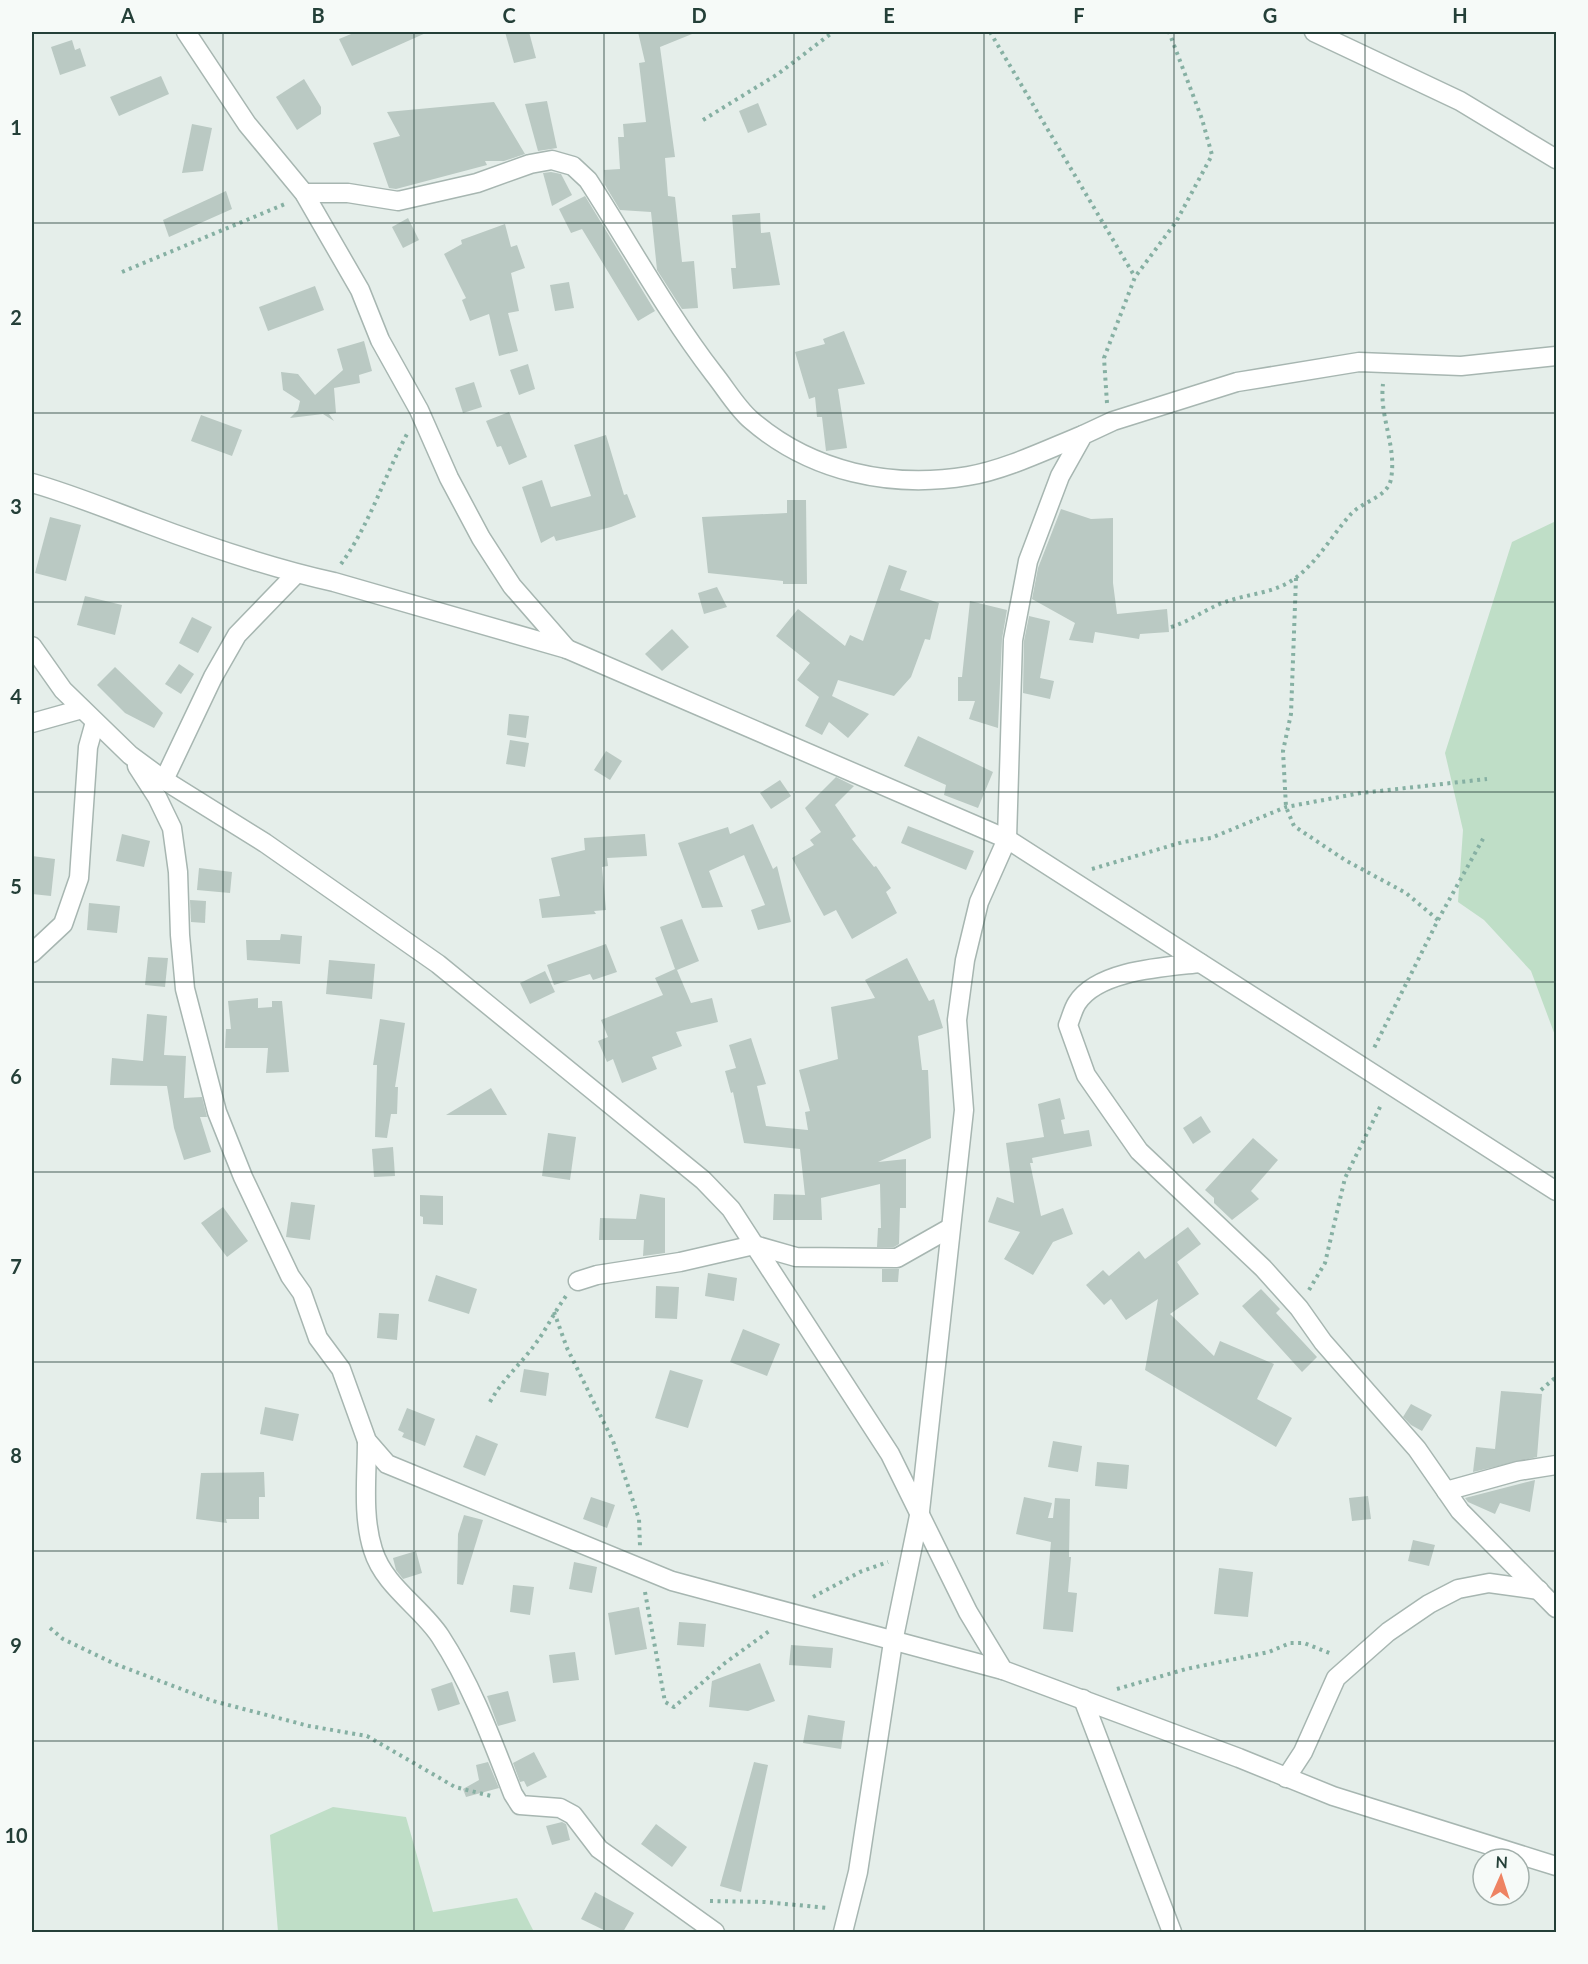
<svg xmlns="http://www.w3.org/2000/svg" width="1588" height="1964" font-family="Lato,sans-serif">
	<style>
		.green { fill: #bfdec7 }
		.building { fill: #bac9c3 }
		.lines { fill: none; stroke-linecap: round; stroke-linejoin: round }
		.minor-casing { stroke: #a7b6b1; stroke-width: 21 }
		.path { stroke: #86b0a3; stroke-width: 4; stroke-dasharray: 3 4.5; stroke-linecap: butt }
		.minor { stroke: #fff; stroke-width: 18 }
		.grid { fill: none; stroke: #243f38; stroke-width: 1.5; stroke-opacity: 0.55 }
		.neatline { fill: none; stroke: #243f38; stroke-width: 2 }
		.grid-label { font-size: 20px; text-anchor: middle; font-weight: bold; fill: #243f38 }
	</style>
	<rect width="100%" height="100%" fill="#e5eeea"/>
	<g class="green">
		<polygon points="1556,521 1556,1038 1531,971 1484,920 1458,902 1463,830 1445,753 1512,542"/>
		<polygon points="333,1807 406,1817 433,1912 517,1898 534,1932 278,1932 270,1835"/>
	</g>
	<g class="building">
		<polygon points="356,32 428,32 352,66 339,39"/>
		<polygon points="505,32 529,32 536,58 514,63"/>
		<polygon points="638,32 697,32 660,47 675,157 665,158 668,196 675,197 682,262 694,261 698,308 682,309 657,270 651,212 620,210 605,185 604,170 620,169 618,137 624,137 623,124 646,122 639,63 645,62"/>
		<polygon points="72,40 75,50 80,48 86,66 60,75 51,47"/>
		<polygon points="161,76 169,94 119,116 110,97"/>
		<polygon points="304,79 321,107 321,114 297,130 276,97"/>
		<polygon points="547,101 557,148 538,151 525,104"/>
		<polygon points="494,102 525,154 504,161 485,161 487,165 396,189 389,188 373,143 400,136 387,112"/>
		<polygon points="758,103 767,125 748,133 739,111"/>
		<polygon points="192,124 212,128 203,171 182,173"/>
		<polygon points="551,172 561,174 572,195 552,206 543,173"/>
		<polygon points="226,191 232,209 169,237 163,220"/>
		<polygon points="585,196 655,311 638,321 582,229 571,233 559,209"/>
		<polygon points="760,213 761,233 770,232 780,285 733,289 731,268 736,268 732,215"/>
		<polygon points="408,218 419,240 403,248 392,227"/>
		<polygon points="505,224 511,247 517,245 525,268 511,273 519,311 508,313 518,351 499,356 489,314 470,321 462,300 466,298 444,254 462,244 461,240"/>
		<polygon points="569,282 574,308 555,311 550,285"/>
		<polygon points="315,286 324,310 268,331 259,307"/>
		<polygon points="844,331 865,384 838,389 847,448 826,451 822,417 817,417 815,397 809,399 795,352 825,344 823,339"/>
		<polygon points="364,341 372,371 359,375 360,383 334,388 336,413 329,414 334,421 323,414 290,418 298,410 300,401 283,390 281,372 298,374 315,395 343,370 337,349"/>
		<polygon points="528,364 535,389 519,395 510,370"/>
		<polygon points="474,382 482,407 463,413 455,388"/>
		<polygon points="509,412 527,457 509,465 501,446 497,447 486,421"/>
		<polygon points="201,415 242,430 232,456 191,441"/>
		<polygon points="606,435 624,495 627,494 636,517 611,527 556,541 554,536 541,543 522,487 542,480 551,507 591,496 574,445"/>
		<polygon points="787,500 806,500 807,584 783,584 783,581 708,573 702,517 787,513"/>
		<polygon points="1061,509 1091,519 1113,518 1113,583 1117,614 1167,609 1169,632 1140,634 1139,639 1095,632 1093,643 1069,640 1075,623 1032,599 1038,568"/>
		<polygon points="50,517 81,525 66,581 35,573"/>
		<polygon points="889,565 907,571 900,590 939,603 930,640 925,639 911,677 894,696 838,680 832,696 869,714 848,738 829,722 822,735 805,726 819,697 797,680 810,663 776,636 798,609 845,646 850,635 863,641"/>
		<polygon points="717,587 727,607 704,614 698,593"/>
		<polygon points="85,596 122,605 115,635 77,625"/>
		<polygon points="970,601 1007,610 1002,639 998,728 969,719 975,701 958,701 958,677 962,677"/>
		<polygon points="1029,616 1050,621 1040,678 1054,681 1050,699 1023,693 1024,641"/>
		<polygon points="192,617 212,627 198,653 179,643"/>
		<polygon points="672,629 689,647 662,671 645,654"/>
		<polygon points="179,664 194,674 181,694 165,684"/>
		<polygon points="115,667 163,713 154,728 125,713 97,685"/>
		<polygon points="509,714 529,716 526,738 507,735"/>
		<polygon points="918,736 993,772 978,808 944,795 946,785 904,766"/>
		<polygon points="510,740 529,743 525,767 506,764"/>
		<polygon points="606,751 622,761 610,780 594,770"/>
		<polygon points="836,777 854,786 835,805 856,836 852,839 874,867 876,866 891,888 886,892 897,913 852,939 836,910 824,916 792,858 814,845 810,840 821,832 805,808"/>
		<polygon points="780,780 791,796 771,809 760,793"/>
		<polygon points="753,824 773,869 777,866 791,922 758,930 751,910 765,905 744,855 709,871 723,907 702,908 678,843 728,827 730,834"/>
		<polygon points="908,826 974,851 966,870 901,843"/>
		<polygon points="122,834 150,841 144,867 116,861"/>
		<polygon points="645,834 647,856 607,858 608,866 602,867 606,910 594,911 596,914 542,918 539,899 560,896 551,858 585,850 584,838"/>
		<polygon points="32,856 55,859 51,896 32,894"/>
		<polygon points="199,868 232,872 230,893 197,890"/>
		<polygon points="190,900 206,901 205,923 191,922"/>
		<polygon points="89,903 120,906 117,933 87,930"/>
		<polygon points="682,919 699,961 677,970 691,1003 712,998 718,1022 676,1032 682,1046 652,1057 657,1069 622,1083 613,1059 607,1062 598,1041 608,1037 601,1020 663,995 655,978 675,969 660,927"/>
		<polygon points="281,934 302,936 300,964 247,960 246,940 280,940"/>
		<polygon points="606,944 617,972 593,980 590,974 554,985 547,965"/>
		<polygon points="148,957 168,958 165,987 145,985"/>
		<polygon points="907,958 929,1001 934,999 943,1028 918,1036 922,1070 928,1070 931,1138 878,1162 906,1159 906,1208 900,1208 899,1244 894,1247 877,1247 878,1228 881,1228 880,1184 821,1198 822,1220 773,1220 774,1194 805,1195 800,1149 744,1143 733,1092 731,1093 725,1071 736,1068 729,1045 751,1038 766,1084 757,1086 766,1126 808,1130 805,1112 810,1111 799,1070 838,1059 831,1007 875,998 865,980"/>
		<polygon points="329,960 375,964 372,999 326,994"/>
		<polygon points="545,971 555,992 530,1004 520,983"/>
		<polygon points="258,998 258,1008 272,1007 272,1001 282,1001 289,1072 266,1073 268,1048 225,1048 226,1029 231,1029 228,1001"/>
		<polygon points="147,1014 167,1016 164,1055 186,1056 184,1098 202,1097 207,1117 200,1117 211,1152 184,1160 174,1128 167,1086 110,1085 112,1058 143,1061"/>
		<polygon points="380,1019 405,1023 395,1087 398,1087 397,1114 391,1114 387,1138 375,1137 377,1065 373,1065"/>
		<polygon points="491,1088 507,1115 446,1115"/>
		<polygon points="1060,1098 1065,1119 1061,1120 1064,1134 1089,1130 1092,1146 1032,1158 1033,1163 1030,1163 1041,1216 1063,1208 1073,1234 1053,1242 1033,1275 1004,1259 1020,1232 988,1222 997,1197 1014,1203 1006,1143 1044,1137 1038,1104"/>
		<polygon points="1201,1116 1211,1132 1193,1144 1183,1128"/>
		<polygon points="548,1133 576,1137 570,1180 542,1176"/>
		<polygon points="1253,1138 1278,1160 1251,1191 1259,1199 1232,1220 1214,1203 1214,1198 1205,1190"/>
		<polygon points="393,1147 395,1176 374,1177 372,1149"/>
		<polygon points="640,1194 665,1198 665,1253 643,1256 644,1240 599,1240 600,1218 636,1219"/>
		<polygon points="420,1195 443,1196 443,1225 423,1224 423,1217 420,1216"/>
		<polygon points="291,1202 315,1205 310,1240 286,1237"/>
		<polygon points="223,1207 248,1241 227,1257 201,1223"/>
		<polygon points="1188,1227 1201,1244 1177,1262 1199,1294 1170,1314 1214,1356 1220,1341 1274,1364 1257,1399 1292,1418 1276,1447 1145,1370 1158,1299 1126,1320 1111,1299 1104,1305 1086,1285 1103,1270 1109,1276 1139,1251 1145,1259"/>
		<polygon points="882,1269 899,1269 898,1282 882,1282"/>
		<polygon points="708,1273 737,1278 734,1301 705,1296"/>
		<polygon points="436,1275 477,1289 469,1314 428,1301"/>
		<polygon points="656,1286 679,1287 677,1319 655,1318"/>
		<polygon points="1261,1289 1280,1309 1276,1313 1317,1357 1302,1372 1242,1306"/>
		<polygon points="379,1313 399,1314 397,1340 377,1338"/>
		<polygon points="743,1329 780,1344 767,1376 730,1362"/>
		<polygon points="524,1369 549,1373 546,1396 520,1392"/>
		<polygon points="670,1370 703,1380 688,1428 655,1418"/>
		<polygon points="1501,1391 1542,1394 1537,1457 1473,1472 1476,1447 1495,1449"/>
		<polygon points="1411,1404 1432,1415 1422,1431 1411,1425 1403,1417"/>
		<polygon points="265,1407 299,1414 293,1441 260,1434"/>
		<polygon points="407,1408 435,1419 425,1446 402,1437 404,1433 398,1430"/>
		<polygon points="476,1435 498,1444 485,1476 463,1467"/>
		<polygon points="1053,1441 1082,1446 1078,1472 1048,1467"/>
		<polygon points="1097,1462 1129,1465 1127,1489 1095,1486"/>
		<polygon points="264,1472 265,1497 259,1497 259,1519 226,1519 227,1523 196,1519 201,1473"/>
		<polygon points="1535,1480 1530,1512 1500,1503 1495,1514 1468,1502 1465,1498"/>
		<polygon points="1368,1496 1371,1519 1352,1521 1349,1498"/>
		<polygon points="591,1497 615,1505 607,1528 583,1519"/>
		<polygon points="1024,1497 1052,1503 1048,1518 1053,1518 1055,1498 1070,1499 1069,1557 1071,1557 1068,1592 1077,1593 1073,1632 1043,1629 1051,1542 1016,1534"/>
		<polygon points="464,1515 483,1520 463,1585 457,1584 458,1534"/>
		<polygon points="1413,1540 1435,1545 1429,1566 1408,1561"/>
		<polygon points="416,1551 422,1573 403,1579 396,1570 393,1558"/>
		<polygon points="574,1562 597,1567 592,1593 569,1589"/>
		<polygon points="1219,1568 1253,1572 1248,1617 1214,1614"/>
		<polygon points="513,1585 534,1587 530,1615 510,1612"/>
		<polygon points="639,1607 647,1649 615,1655 608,1613"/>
		<polygon points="679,1622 706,1624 704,1647 677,1645"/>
		<polygon points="791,1645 833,1648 831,1668 789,1665"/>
		<polygon points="575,1652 579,1680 553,1683 549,1655"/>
		<polygon points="760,1663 775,1701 748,1711 709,1707 712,1681"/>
		<polygon points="452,1682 460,1704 438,1711 431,1689"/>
		<polygon points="508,1691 516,1721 498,1726 487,1696"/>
		<polygon points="808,1715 845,1721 841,1749 803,1743"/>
		<polygon points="534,1752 547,1777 527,1787 524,1781 520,1782 513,1763"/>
		<polygon points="488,1762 499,1788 466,1797 463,1789 479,1780 476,1765"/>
		<polygon points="754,1762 768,1765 741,1892 720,1886"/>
		<polygon points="562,1822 566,1824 570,1840 552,1845 546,1826"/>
		<polygon points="656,1824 687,1847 672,1867 641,1844"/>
		<polygon points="595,1892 634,1913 623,1932 608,1932 581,1919"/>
	</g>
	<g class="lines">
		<g class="minor-casing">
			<g id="minor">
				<polyline points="186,32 247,124 304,193 360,290 380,340 419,410 449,478 481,538 512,586 567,649"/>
				<polyline points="1314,32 1460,101 1556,159"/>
				<path d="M304,193H348L398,201L477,183L530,164L552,160L573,166L588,180C630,245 667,313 714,374C726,389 737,408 751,420C811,472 891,489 968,476C1005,470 1048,449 1083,435"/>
				<path d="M32,483C71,494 107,509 145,523C206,546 270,568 334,582L567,649L1007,839L1556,1191"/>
				<polyline points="32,646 63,690 130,755 164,780 265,843 438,964 703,1180 731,1209 890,1454 968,1612 1003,1670 1239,1758 1333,1796 1556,1866"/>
				<polyline points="32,723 82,709"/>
				<polyline points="137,766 157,797 172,828 178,872 180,935 185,989 217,1112 243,1177 290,1276 302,1293 318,1338 341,1369 367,1441 387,1464 672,1581 1003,1670"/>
				<polyline points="164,780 213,677 237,635 296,574"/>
				<polyline points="32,953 63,924 79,878 88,747 95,722"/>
				<path d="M1200,963C1165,967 1098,970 1077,1003C1073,1009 1071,1018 1068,1025L1086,1075L1139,1151L1263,1268L1299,1308L1323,1342L1417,1449L1460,1511L1556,1608"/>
				<polyline points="578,1281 597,1275 680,1262 754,1245 796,1257 897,1258 950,1228"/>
				<path d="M367,1441C367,1476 362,1516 373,1550C384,1586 421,1607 440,1636C472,1685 492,1740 513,1794L520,1805L560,1808L573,1815L599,1849L715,1932"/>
				<polyline points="1446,1491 1518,1471 1556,1465"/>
				<polyline points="1083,1699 1172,1932"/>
				<polyline points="1286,1778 1303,1752 1336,1678 1388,1632 1429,1604 1458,1589 1489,1583 1539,1590"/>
				<polyline points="843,1932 858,1872 893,1642 920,1511 964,1110 957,1020 965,960 979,902 1007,839 1013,640 1028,561 1060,476 1083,435 1113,421 1237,382 1359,362 1461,366 1556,356"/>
			</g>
		</g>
		<g class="path">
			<polyline points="990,32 1135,277"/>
			<polyline points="703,120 778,74 833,32"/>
			<polyline points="122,272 285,204"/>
			<polyline points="1107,403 1104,358 1135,277 1176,222 1212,155 1202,119 1169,32"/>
			<path d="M341,564C370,524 384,477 407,434"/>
			<polyline points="1296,578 1291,714 1283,751 1286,807 1294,826 1345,860 1406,893 1438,920 1373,1050"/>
			<path d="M1171,627C1191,621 1205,609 1225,602C1247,594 1275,593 1294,579C1318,562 1332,535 1351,514C1363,501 1388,497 1391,479C1397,446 1379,417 1383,384"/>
			<polyline points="1092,869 1183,842 1211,838 1286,807 1361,793 1487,779"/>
			<polyline points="1438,920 1484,837"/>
			<polyline points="1309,1290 1325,1263 1345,1178 1382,1103"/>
			<polyline points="554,1312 567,1348 613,1441 639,1519 640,1546"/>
			<polyline points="1541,1390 1556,1377"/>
			<path d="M490,1402C502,1380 521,1364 536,1343C547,1328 555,1311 566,1296"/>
			<polyline points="645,1592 665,1702 674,1707 725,1663 772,1629"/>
			<polyline points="813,1597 860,1572 888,1562"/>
			<polyline points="50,1628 63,1639 115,1664 213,1701 309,1726 367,1736 455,1787 491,1796"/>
			<polyline points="1117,1689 1186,1669 1269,1652 1290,1643 1304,1643 1332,1654"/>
			<polyline points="710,1901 765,1902 828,1908"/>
		</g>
		<use href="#minor" class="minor"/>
	</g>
	<path class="grid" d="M223,32V1932M414,32V1932M604,32V1932M794,32V1932M984,32V1932M1174,32V1932M1365,32V1932M32,223H1556M32,413H1556M32,602H1556M32,792H1556M32,982H1556M32,1172H1556M32,1362H1556M32,1551H1556M32,1741H1556"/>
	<rect width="1588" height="1964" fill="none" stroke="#f6faf8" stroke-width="66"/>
	<g transform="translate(1501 1877) rotate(3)"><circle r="28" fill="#f6faf8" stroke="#a2afab" stroke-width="1.5"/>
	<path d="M0-4.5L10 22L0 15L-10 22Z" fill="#ee8363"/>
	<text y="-9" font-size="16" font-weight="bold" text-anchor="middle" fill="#243f38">N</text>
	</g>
	<rect x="33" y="33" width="1522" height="1898" class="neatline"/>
	<g class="grid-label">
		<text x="128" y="23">A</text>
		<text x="318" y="23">B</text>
		<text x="509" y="23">C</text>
		<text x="699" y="23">D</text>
		<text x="889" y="23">E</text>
		<text x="1079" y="23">F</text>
		<text x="1270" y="23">G</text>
		<text x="1460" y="23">H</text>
		<text x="16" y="135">1</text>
		<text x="16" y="325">2</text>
		<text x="16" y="514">3</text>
		<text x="16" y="704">4</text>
		<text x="16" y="894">5</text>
		<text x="16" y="1084">6</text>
		<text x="16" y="1274">7</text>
		<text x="16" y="1463">8</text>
		<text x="16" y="1653">9</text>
		<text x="16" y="1843">10</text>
	</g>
</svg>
